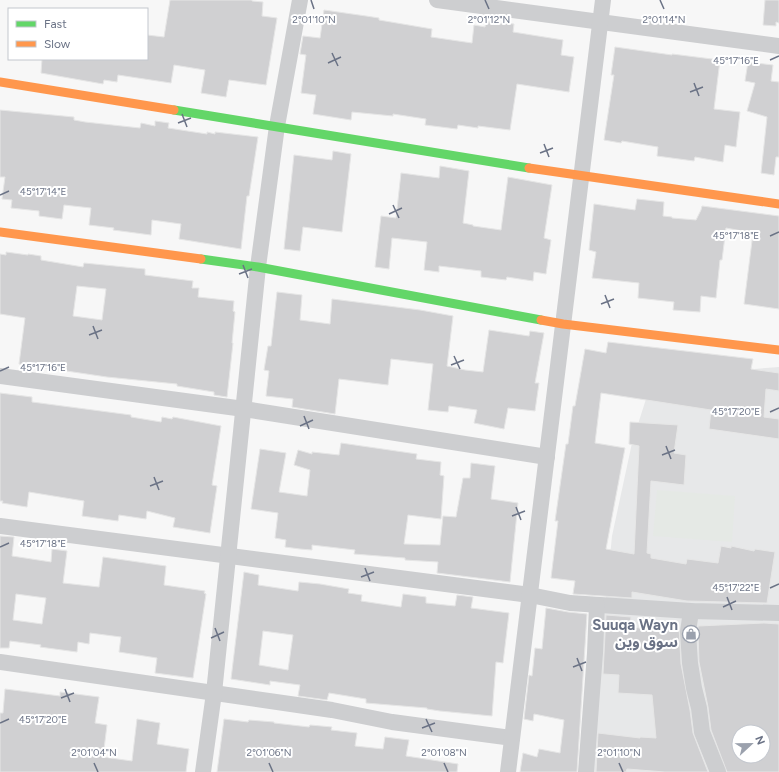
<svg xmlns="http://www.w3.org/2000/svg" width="779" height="772" font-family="Figtree,'Noto Sans Arabic',sans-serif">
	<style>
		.built { fill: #e7e8e9; fill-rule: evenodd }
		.green { fill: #e5e9e5 }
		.building { fill: #d0d0d2; stroke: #e6e6e6; fill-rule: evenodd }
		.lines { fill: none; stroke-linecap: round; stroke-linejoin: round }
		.street { stroke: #cdced0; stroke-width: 16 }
		.fast { stroke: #63d668; stroke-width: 9 }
		.slow { stroke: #ff974d; stroke-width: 9 }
		.ticks { fill: none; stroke: #6a7285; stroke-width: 1.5 }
		.labels { text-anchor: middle; stroke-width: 4; stroke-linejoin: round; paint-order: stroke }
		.poi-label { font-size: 15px; font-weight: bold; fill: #6a7285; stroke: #fff; text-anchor: end }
		.ticks-label { font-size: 10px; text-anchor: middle; fill: #6a7285; stroke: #fff; stroke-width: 4; stroke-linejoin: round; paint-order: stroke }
	</style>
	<rect width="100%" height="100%" fill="#f7f7f7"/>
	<path class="built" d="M779,367V772H589L612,536L632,443L653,377ZM739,732H763V756H739Z"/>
	<polygon class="green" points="657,490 735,496 732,542 653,536"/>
	<g class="building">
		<polygon points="170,0 252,0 252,1 263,2 262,16 277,18 266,85 229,80 226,97 201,93 205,70 174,65 171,83 118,75 117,82 104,80 103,84 41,73 42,59 147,59 147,35 164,37"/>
		<polygon points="765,0 779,0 779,23 776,22 776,26 763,25"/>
		<polygon points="324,10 366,16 379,18 379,20 432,29 431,37 472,43 474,25 485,27 486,21 514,24 513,32 563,40 561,55 574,57 569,92 517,84 510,130 478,126 478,128 458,125 457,129 425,125 426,119 393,114 393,116 352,112 351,120 313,114 316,95 301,93 306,55 300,54 303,36 320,38"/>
		<polygon points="615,47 672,55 672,54 720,60 714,109 740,112 736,147 725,145 723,162 695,157 694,161 657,156 658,147 622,141 621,143 604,140 614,75 611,75"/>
		<polygon points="748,62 773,65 771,81 779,82 779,157 776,157 774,175 761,173 767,117 747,111 755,83 745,81"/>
		<polygon points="0,110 74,117 74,120 85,122 140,128 141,123 155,126 155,121 169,123 168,128 207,134 207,132 215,134 215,132 258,137 249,196 247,196 241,249 179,239 181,224 152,220 151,235 113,230 114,228 89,225 91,208 64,205 62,219 39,216 39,211 11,208 12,200 2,199 5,177 0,177"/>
		<polygon points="333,151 351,154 342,232 303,227 300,251 284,249 294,155 332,160"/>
		<polygon points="440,166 469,171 463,223 473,225 473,226 501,230 508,177 552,185 544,238 551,240 546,274 534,272 533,281 507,277 506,280 481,277 481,271 439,266 439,272 424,270 427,242 392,238 389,269 375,267 381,216 396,218 401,173 439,178"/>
		<polygon points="637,199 664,202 663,216 672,217 672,218 696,220 701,210 702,206 779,216 779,309 744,304 753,233 726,228 722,260 720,260 716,298 701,296 700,312 673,310 674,302 638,298 639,283 592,278 596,252 589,250 594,204 635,210"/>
		<path d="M6,252L28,255V254L41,256V260L83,267L84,263L145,269V275L193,281L192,288H199L198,297L234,301L233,311L235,312L232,343H233L227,397L214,395V392L177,386V384L107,377L19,364L25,318L0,314V254L6,255ZM77,286L106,289L102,320L73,316Z"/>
		<polygon points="277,292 302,295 300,320 330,324 332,299 420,310 453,316 447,366 465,370 483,372 489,330 529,336 530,331 544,333 535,383 539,383 535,411 508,408 504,429 474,423 477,410 449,406 448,412 428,410 433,364 391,359 388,385 339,379 335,414 292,407 293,399 266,396 269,371 264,370 268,346 271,346"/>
		<polygon points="608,342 753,359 751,369 779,373 779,391 766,389 764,417 779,419 779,439 709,429 711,410 601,393 595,443 625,448 606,549 634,554 639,446 629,444 630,422 678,425 674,453 686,455 684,485 651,481 647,553 651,554 651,558 686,564 687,559 718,563 721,546 731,548 731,546 754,551 755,549 775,552 767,603 687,601 632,592 632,598 573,594 575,581 551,578 558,521 555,521 566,444 568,444 573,406 575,406 585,349 606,353"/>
		<polygon points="0,393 32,397 32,402 131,415 131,417 161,422 162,417 172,419 173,417 221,426 212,485 217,486 210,533 173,527 175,518 147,511 146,519 119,515 118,521 82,516 84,501 29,492 27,507 2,503 3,501 0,501"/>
		<polygon points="341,443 417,454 416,459 441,462 440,475 444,476 441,519 408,515 404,544 440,545 443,516 456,517 463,478 470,478 471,463 495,466 491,499 518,503 510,582 437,573 438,562 405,560 405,558 354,554 355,550 312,545 312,550 300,549 285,547 286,540 275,538 278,513 251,509 260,449 286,453 279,492 307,496 310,470 294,465 298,450 312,454 312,452 339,455"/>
		<path d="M0,536L14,537L12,556L51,562L52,549L67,551L63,583L99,587L103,557L166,566L164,585L205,591L204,593L206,594L201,627L193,678L155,673L157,658L119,652L121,637L90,633L89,644L78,642L77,652L40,647L41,645L10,641L9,648H0ZM16,594L46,598L42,624L13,620Z"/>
		<path d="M244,572L259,575L258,585L298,591L299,582L320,584L349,589L348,593L362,595L361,601L401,607L403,594L426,597V603L455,606L457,595L473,597L471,608L509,613L503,663L496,662L492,716L440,711L427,709V708L366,703V699L329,693L327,700L298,696L300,685L270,681V685L231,679ZM263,631L293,635L288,670L259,665Z"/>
		<polygon points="546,608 568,612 587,614 577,772 520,772 523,753 537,757 539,749 560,753 564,720 534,714 533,721 524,719 529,675 532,676 535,648 542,649"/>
		<polygon points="606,615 631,617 630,627 651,629 679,627 681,664 690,710 693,733 708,772 665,772 627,769 626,772 596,772 598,733 640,738 640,737 656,738 652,695 618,693 619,675 603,674"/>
		<path d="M764,623L779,624V772H727L711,730L708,707L699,662L698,632V626ZM739,732H763V756H739Z"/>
		<polygon points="5,689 60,696 60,692 99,697 95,723 107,725 103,757 132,761 137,719 160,723 157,744 189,749 186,772 0,772 0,713 3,713"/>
		<polygon points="224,719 248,722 249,720 274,722 274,723 309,727 310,725 332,727 331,730 357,733 355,746 383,749 385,737 409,740 406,756 458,764 457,772 217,772"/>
	</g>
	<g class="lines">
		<g class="street">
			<polyline points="437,0 779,46"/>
			<polyline points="0,376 244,409 547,457"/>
			<polyline points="0,526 530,595 570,603 691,611 779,613"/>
			<polyline points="691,611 688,632 690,663 694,688 699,708 702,732 718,772"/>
			<polyline points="0,662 332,710 392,722 512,738"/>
			<polyline points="203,772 214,693 258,267 277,126 300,0"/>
			<polyline points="508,772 603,0"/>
			<polyline points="586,772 595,653 597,605"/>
		</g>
		<g class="fast">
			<polyline points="174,110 529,168"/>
			<polyline points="201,259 258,267 541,320"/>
		</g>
		<g class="slow">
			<polyline points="0,82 174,110"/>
			<polyline points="529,168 779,204"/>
			<polyline points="0,232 201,259"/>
			<polyline points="541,320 563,324 779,350"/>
		</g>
	</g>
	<path class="ticks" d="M311,0L314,9M485,0L489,9M660,0L664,9M332,53L338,66M770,60L779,56M328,63L341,57M694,83L699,96M690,92L703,87M182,114L187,127M178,123L191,118M544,144L549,157M540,153L553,148M0,195L9,191M393,205L399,218M389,214L402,208M770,236L779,232M243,265L248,278M239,274L252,269M605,295L610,308M601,304L614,299M93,326L98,339M89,335L102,330M454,356L460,369M451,365L464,360M0,371L9,367M770,412L779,408M304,416L309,429M300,426L313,420M666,446L671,459M662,455L675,450M154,477L159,490M150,486L163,481M516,507L521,520M512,516L525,511M0,547L9,543M365,568L370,581M361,577L374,572M770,588L779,584M727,597L732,610M723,607L736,601M215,628L220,641M211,638L224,632M577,658L582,671M573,667L586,662M65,689L70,702M61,698L74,693M426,719L432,732M0,723L9,719M422,728L435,723M94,763L98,772M269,763L273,772M444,763L448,772M619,763L623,772"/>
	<defs>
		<g id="shop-ring" transform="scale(0.9)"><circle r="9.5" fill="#fff" stroke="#9ba1ad" stroke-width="1.5"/><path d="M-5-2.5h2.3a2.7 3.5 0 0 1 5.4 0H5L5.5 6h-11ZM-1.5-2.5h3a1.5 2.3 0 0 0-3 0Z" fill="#9ba1ad"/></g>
	</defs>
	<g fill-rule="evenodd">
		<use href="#shop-ring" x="691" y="634"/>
	</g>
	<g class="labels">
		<g class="poi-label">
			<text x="678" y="630">Suuqa Wayn<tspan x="678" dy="17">سوق وين</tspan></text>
		</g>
	</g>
	<g class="ticks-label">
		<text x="314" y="23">2°01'10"N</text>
		<text x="489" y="23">2°01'12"N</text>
		<text x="664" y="23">2°01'14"N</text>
		<text x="736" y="64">45°17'16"E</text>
		<text x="43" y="195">45°17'14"E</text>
		<text x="736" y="239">45°17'18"E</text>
		<text x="43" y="371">45°17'16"E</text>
		<text x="736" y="415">45°17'20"E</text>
		<text x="43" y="547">45°17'18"E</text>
		<text x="736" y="591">45°17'22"E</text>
		<text x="43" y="723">45°17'20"E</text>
		<text x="94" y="756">2°01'04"N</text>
		<text x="269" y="756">2°01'06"N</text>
		<text x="444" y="756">2°01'08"N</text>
		<text x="619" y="756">2°01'10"N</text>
	</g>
	<rect x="8" y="8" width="140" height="52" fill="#ffffff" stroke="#c3c7ce"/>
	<rect x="16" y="21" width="20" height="6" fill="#63d668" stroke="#c3c7ce"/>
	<text x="44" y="28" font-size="12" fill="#6a7285">Fast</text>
	<rect x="16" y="41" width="20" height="6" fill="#ff974d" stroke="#c3c7ce"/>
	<text x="44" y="48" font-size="12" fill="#6a7285">Slow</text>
	<g transform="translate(751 744) rotate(68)"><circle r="19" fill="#ffffff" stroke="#c3c7ce"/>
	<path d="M0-3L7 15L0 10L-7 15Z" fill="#9ba1ad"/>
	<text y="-6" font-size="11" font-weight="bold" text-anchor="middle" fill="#6a7285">N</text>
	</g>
</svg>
